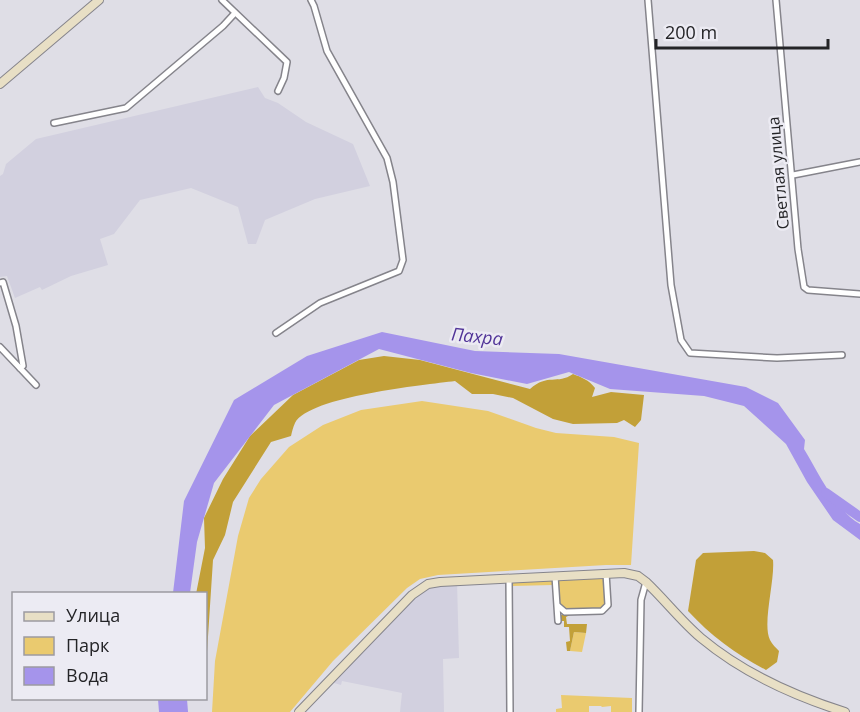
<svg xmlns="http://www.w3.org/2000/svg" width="860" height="712" font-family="'Open Sans',sans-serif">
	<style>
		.built { fill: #d2d0df }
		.green { fill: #eaca6f }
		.forest { fill: #c2a038 }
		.water { fill: #a594eb }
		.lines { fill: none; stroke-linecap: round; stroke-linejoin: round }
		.river { stroke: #a594eb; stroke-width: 10 }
		.street-casing { stroke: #85848b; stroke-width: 8 }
		.secondary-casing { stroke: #85848b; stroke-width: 10 }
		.street { stroke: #fff; stroke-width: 5 }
		.secondary { stroke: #e8dfc5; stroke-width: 8 }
		.labels { text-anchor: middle; stroke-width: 5; stroke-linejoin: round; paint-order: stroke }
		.street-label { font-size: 16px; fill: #242427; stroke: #ecebf3 }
		.water-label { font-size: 18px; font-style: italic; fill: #513498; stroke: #ecebf3 }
	</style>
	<rect width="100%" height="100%" fill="#dfdee6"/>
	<g class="built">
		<polygon points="258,87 265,98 278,103 306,122 353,144 370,186 315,199 265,220 256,244 248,244 238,207 191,188 140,200 114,234 100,239 108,265 71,276 42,290 40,287 15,298 7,276 0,277 0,176 3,174 6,164 36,139"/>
		<polygon points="457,581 459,658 443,659 444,712 400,712 402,693 342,681 341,685 334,683 335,678 420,588"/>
	</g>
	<g class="green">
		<polygon points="422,401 488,411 536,428 556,433 614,437 639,443 631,565 606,565 438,575 420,579 407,588 333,661 290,712 212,712 215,661 238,536 249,498 261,479 289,447 323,425 361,410"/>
		<polygon points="599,577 603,578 605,582 606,608 602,611 561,610 558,583 560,580"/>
		<polygon points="548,579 553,582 553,585 512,586 514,581"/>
		<polygon points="574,632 586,633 582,652 570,651"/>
		<polygon points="561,695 632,698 632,712 611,712 611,706 602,707 601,706 589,706 589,712 556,712 556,709 562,708"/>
	</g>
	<g class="forest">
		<path d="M384,356L420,360L530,389C548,373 557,385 573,374C581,377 589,380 595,388L592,397L611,392L644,395L641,420L635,427L624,420L617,423L573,424L553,419L513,398L493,394H472L455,381C424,385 310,396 295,423C293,427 292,432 291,436L271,442L233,502L225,535L213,560L206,667V594H196L205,548L204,518L223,479L250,436L293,395L359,360Z"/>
		<path d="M754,551L765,553L773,560C775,581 762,624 770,640C772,644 776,648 779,651L777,662L766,670C736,654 711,636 688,611L696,560L703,553Z"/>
		<polygon points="560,615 570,615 566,617 567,624 587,624 586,633 574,632 570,651 567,651 566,642 570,641 569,627 564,627 564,621 560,621"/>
	</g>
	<g class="water">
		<path d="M382,332L475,351L559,354L746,387L778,403L805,440L804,449C818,472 836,511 860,524V540L833,520L807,482L786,444L744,406L704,396L610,389L569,372L527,384L471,373L379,349L274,405L214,483L197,542L190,593H173L184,501L234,400L307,356Z"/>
		<polygon points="158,699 187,699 188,712 159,712"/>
	</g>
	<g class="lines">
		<polyline class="river" points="826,493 860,517"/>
		<g class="street-casing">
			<g id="street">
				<polyline points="222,0 287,62 284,78 278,91"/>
				<polyline points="648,0 671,285 681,340 690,353 777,358 842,355"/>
				<polyline points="776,0 798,249 804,287 808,290 860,294"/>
				<polyline points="54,123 126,108 223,26 235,13"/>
				<polyline points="793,175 860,162"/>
				<polyline points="0,283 3,282 16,326 23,366 20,368"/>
				<polyline points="276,333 320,303 399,271 403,260 393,182 387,158 327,51 314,6 311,0"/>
				<polyline points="0,347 36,385"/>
				<polyline points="555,576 558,621"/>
				<polyline points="509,578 510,712"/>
				<polyline points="558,606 565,612 602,611 608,605 606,573"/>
				<polyline points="639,712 641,600 646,582"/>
			</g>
		</g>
		<g class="secondary-casing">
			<g id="secondary">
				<polyline points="0,84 99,0"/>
				<path d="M299,712L412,595L428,584L440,582L624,573L638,576L646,582C665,600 681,621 701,638C743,673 794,696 845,712"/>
			</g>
		</g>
		<use href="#street" class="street"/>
		<use href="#secondary" class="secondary"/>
	</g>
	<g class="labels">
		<g class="street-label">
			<text transform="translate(778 173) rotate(-95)" y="6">Светлая улица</text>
		</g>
		<g class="water-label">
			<text transform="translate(477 337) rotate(6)" y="6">Пахра</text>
		</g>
	</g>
	<rect x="12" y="592" width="195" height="108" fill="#ecebf3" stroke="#9c9ba1" stroke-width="1.5"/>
	<rect x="24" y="612" width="30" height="9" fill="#e8dfc5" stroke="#9c9ba1" stroke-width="1.5"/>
	<text x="66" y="622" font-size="18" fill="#242427">Улица</text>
	<rect x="24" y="637" width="30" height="18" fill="#eaca6f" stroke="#9c9ba1" stroke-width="1.5"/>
	<text x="66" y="652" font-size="18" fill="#242427">Парк</text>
	<rect x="24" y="667" width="30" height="18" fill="#a594eb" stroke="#9c9ba1" stroke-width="1.5"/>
	<text x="66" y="682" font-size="18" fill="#242427">Вода</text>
	<path d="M656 39v9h172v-9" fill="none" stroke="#242427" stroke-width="3"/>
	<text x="665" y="39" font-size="18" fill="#242427" stroke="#ecebf3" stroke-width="4.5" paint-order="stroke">200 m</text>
</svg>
